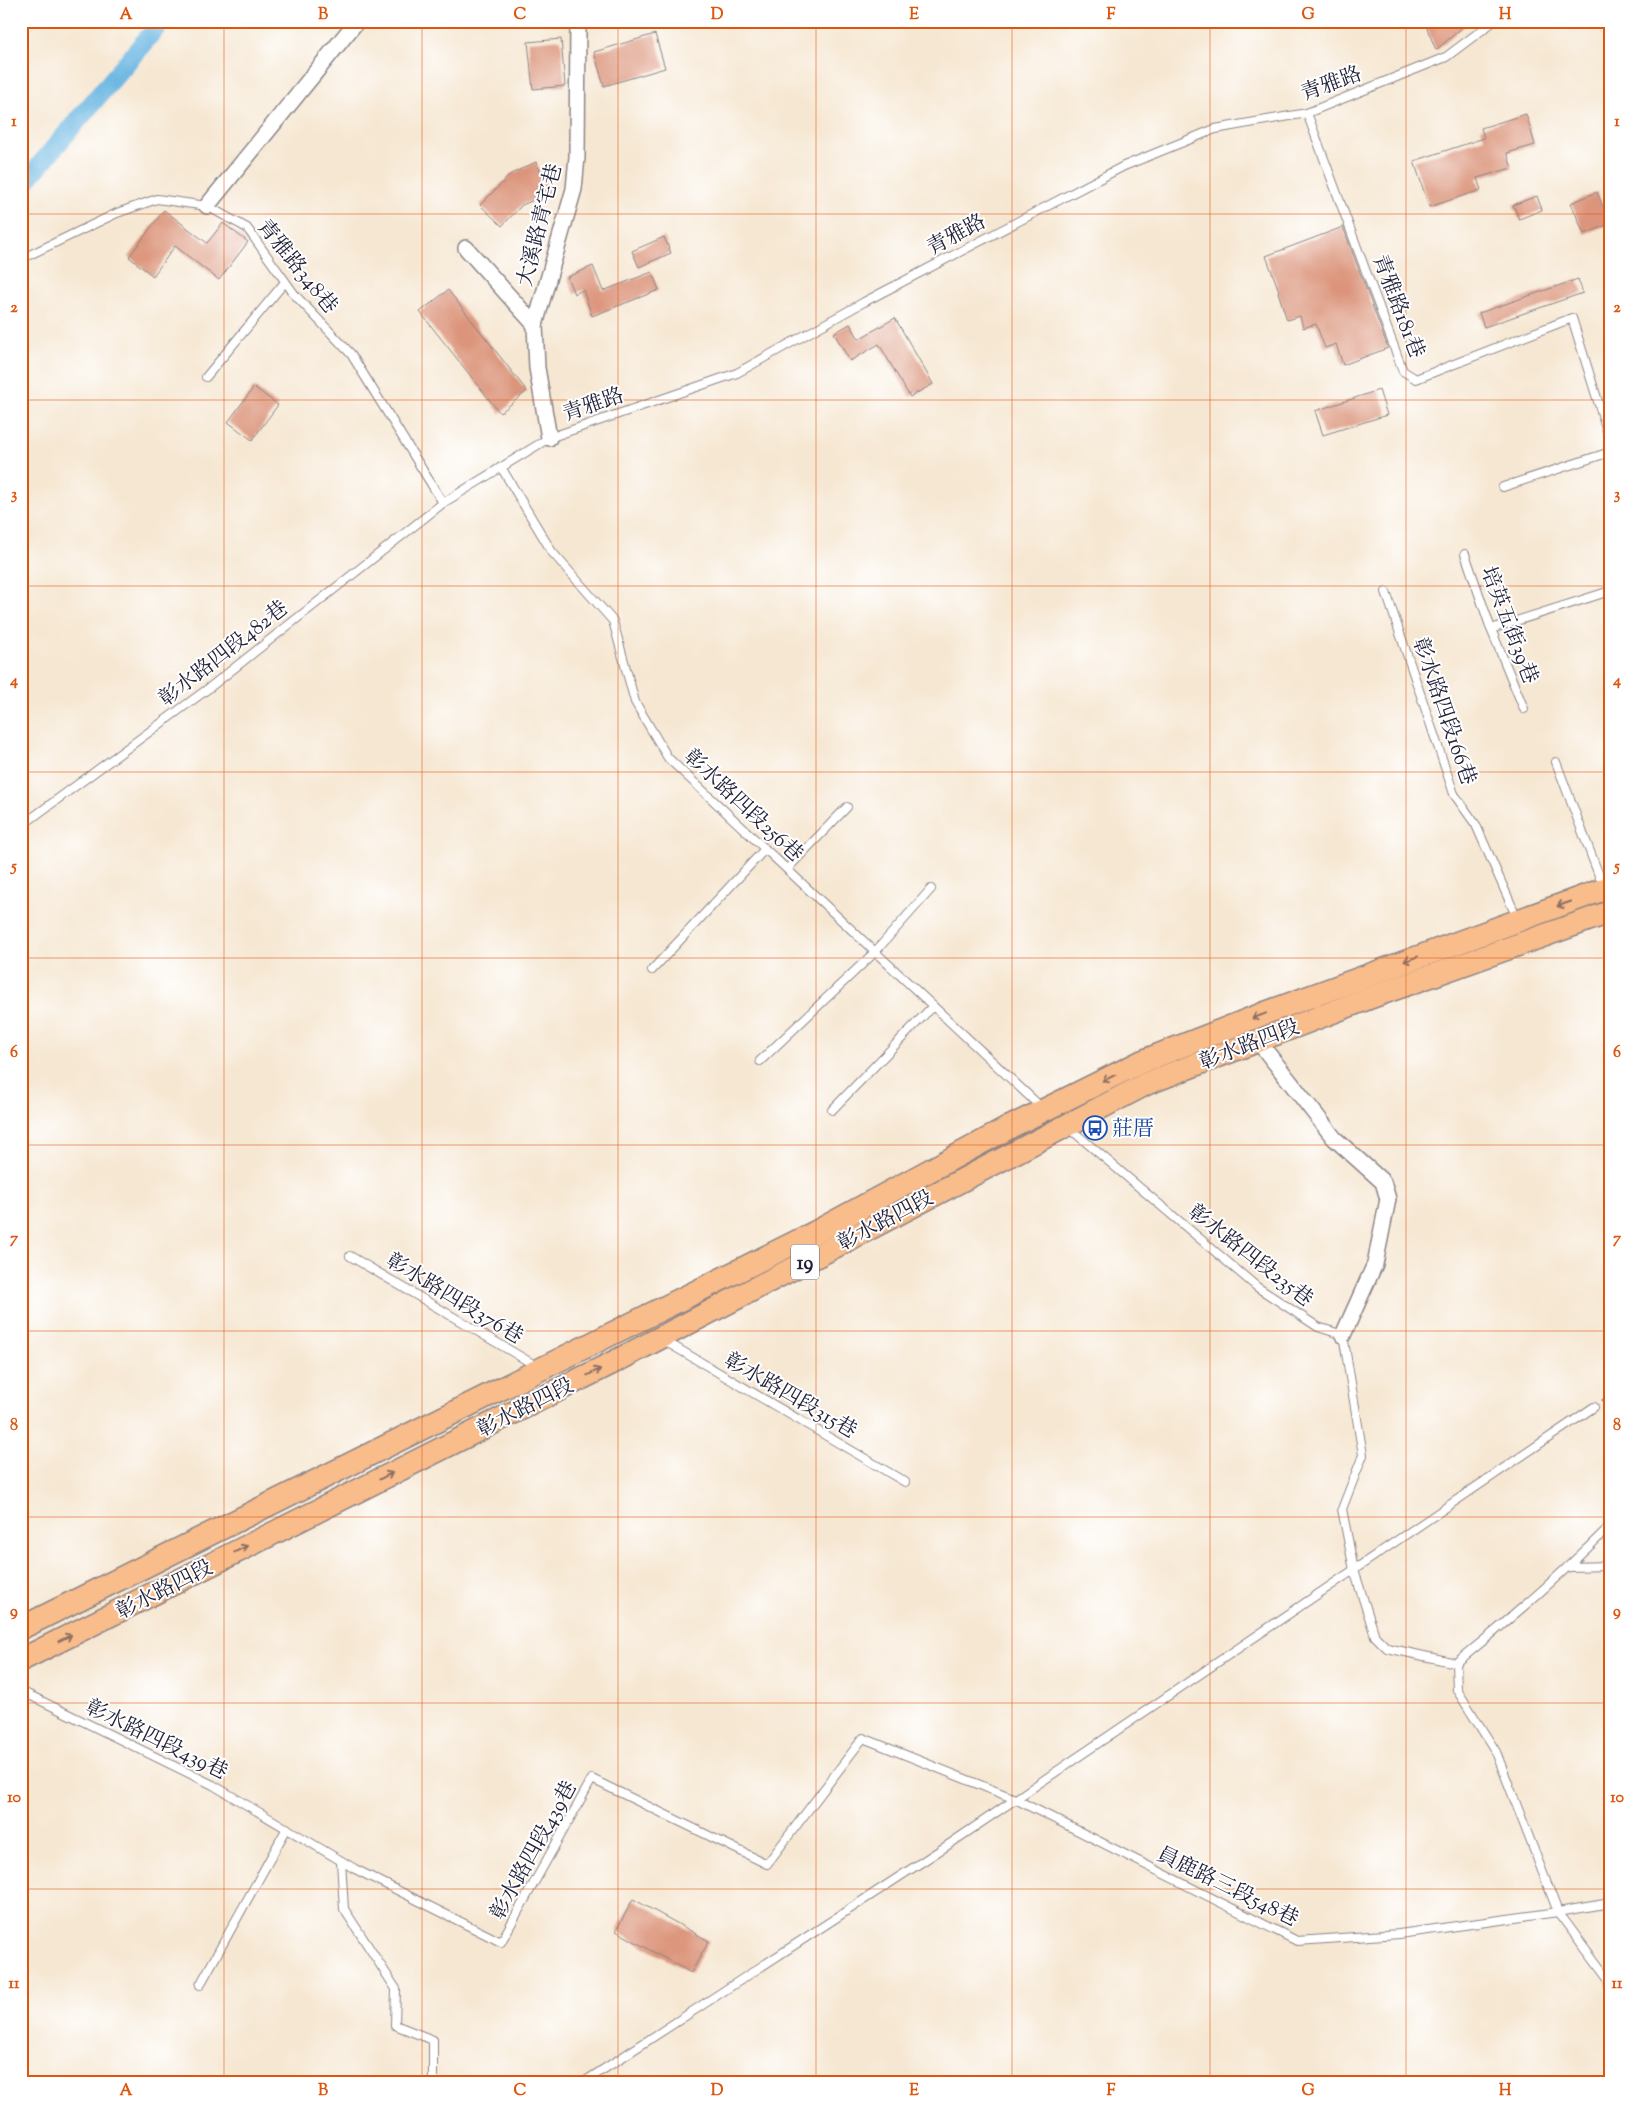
<svg xmlns="http://www.w3.org/2000/svg" width="1631" height="2103" font-family="'Sorts Mill Goudy','Noto Serif TC',serif">
	<style>
		.lines { fill: none; stroke-linecap: round; stroke-linejoin: round }
		.canal { stroke: #67b5e1; stroke-width: 19 }
		.building { fill: #dc957b }
		.lane-casing { stroke: #8c8486; stroke-width: 10 }
		.street-casing { stroke: #8c8486; stroke-width: 18 }
		.primary-casing { stroke: #8c8486; stroke-width: 25 }
		.path { stroke: #8c8486; stroke-width: 3; stroke-dasharray: 4 4; stroke-linecap: butt }
		.lane { stroke: #fff; stroke-width: 8 }
		.street { stroke: #fff; stroke-width: 15 }
		.primary { stroke: #f9bc8b; stroke-width: 22 }
		.oneway { stroke: #8e6f63 }
		.grid { fill: none; stroke: #de560e; stroke-width: 1; stroke-opacity: 0.55 }
		.labels { text-anchor: middle; stroke-width: 4; stroke-linejoin: round; paint-order: stroke }
		.shield { fill: #fff; stroke: #646476; stroke-width: 1 }
		.shield-label { font-size: 20px; font-weight: bold; fill: #22223b }
		.street-label { font-size: 21px; fill: #22223b; stroke: #fff }
		.transit-label { font-size: 21px; fill: #164399; stroke: #fff; text-anchor: start }
		.neatline { fill: none; stroke: #de560e; stroke-width: 2 }
		.grid-label { font-size: 16px; text-anchor: middle; font-weight: bold; fill: #de560e }
	</style>
	<rect width="100%" height="100%" fill="#fff"/>
	<filter id="ink" filterUnits="userSpaceOnUse"><feTurbulence type="fractalNoise" baseFrequency=".02" numOctaves="2"/><feDisplacementMap in="SourceGraphic" scale="10" xChannelSelector="R" yChannelSelector="G"/><feConvolveMatrix kernelMatrix="1 2 1 2 8 2 1 2 1" color-interpolation-filters="sRGB"/></filter>
	<filter id="wash" filterUnits="userSpaceOnUse"><feTurbulence type="fractalNoise" baseFrequency=".0096" numOctaves="4" result="noise"/><feDisplacementMap in="SourceGraphic" scale="20" xChannelSelector="R" yChannelSelector="G"/><feGaussianBlur stdDeviation="1.12" result="paint"/><feColorMatrix in="noise" values="0 0 0 0 0 0 0 0 0 0 0 0 0 0 0 0 0 1.4 0 .05"/><feComposite in="paint" operator="in"/></filter>
	<g filter="url(#wash)">
		<rect width="100%" height="100%" fill="#f6e7d2"/>
		<g class="lines">
			<polyline class="canal" points="21,187 162,21"/>
		</g>
		<g id="blocks">
			<g class="building">
				<polygon points="1424,21 1470,21 1436,50"/>
				<polygon points="655,34 665,68 604,86 594,52"/>
				<polygon points="561,39 565,86 533,89 528,42"/>
				<polygon points="1526,114 1535,145 1507,153 1512,168 1477,178 1481,190 1429,207 1414,161 1484,138 1481,128"/>
				<polygon points="536,162 550,193 522,205 502,226 480,205 511,174"/>
				<polygon points="1597,192 1610,224 1584,234 1571,203"/>
				<polygon points="1537,196 1542,210 1519,219 1513,205"/>
				<polygon points="164,210 207,243 223,223 248,242 219,280 175,246 153,276 129,257"/>
				<polygon points="1343,227 1388,348 1343,365 1336,344 1325,348 1316,324 1303,328 1300,316 1287,320 1278,292 1279,291 1266,256"/>
				<polygon points="664,237 671,253 639,267 632,251"/>
				<polygon points="593,266 603,291 652,272 659,290 592,316 583,290 574,294 567,277"/>
				<polygon points="1578,279 1583,293 1484,327 1479,313"/>
				<polygon points="448,290 527,391 500,413 420,312"/>
				<polygon points="895,318 933,384 910,397 879,344 850,361 834,333 850,324 859,339"/>
				<polygon points="254,387 278,405 252,440 228,422"/>
				<polygon points="1379,390 1387,415 1323,435 1315,411"/>
				<polygon points="633,1899 709,1941 691,1973 616,1931"/>
			</g>
		</g>
	</g>
	<g filter="url(#ink)">
		<use href="#blocks" fill-opacity="0" stroke="#8c8486" stroke-width="1"/>
		<g class="lines">
			<g class="lane-casing">
				<g id="lane">
					<polyline points="1307,113 1403,371 1416,379 1572,318 1610,440"/>
					<polyline points="21,259 117,213 157,199 207,206 247,228 295,295 351,354 443,503"/>
					<polyline points="206,377 285,282"/>
					<polyline points="501,467 552,552 613,621 635,702 668,758 1043,1109"/>
					<polyline points="1503,487 1610,452"/>
					<polyline points="1465,554 1491,629 1524,709"/>
					<polyline points="1386,592 1454,794 1476,825 1517,918"/>
					<polyline points="1491,629 1610,591"/>
					<polyline points="1556,762 1603,886"/>
					<polyline points="21,826 209,688 443,503 549,438 737,373 864,302 1124,166 1215,129 1307,113 1446,57 1494,21"/>
					<polyline points="787,869 847,807"/>
					<polyline points="652,970 765,849"/>
					<polyline points="760,1061 875,952 931,889"/>
					<polyline points="832,1110 933,1006"/>
					<polyline points="1068,1127 1257,1287 1318,1327 1343,1335 1363,1455 1342,1509 1354,1570 1375,1636 1387,1648 1456,1663"/>
					<polyline points="350,1256 538,1367"/>
					<polyline points="663,1340 905,1482"/>
					<path d="M1610,1526C1561,1575 1510,1620 1456,1663L1457,1690L1496,1752L1558,1912L1608,1979L1610,1988"/>
					<polyline points="1568,1567 1610,1566"/>
					<polyline points="21,1691 213,1785 355,1869 501,1942 592,1779 767,1864 863,1738 1015,1799 1297,1941 1399,1934 1558,1912 1610,1903"/>
					<polyline points="341,1861 344,1909 396,1989 395,2025 433,2040 433,2082"/>
					<polyline points="200,1985 287,1828"/>
					<polyline points="584,2082 948,1845 1594,1407"/>
				</g>
			</g>
			<g class="street-casing">
				<g id="street">
					<polyline points="207,206 357,21"/>
					<polyline points="466,248 535,325"/>
					<polyline points="549,438 537,368 535,325 574,189 577,157 578,21"/>
					<polyline points="1258,1041 1334,1138 1383,1182 1388,1199 1375,1264 1343,1335"/>
				</g>
			</g>
			<g class="primary-casing">
				<g id="primary">
					<polyline points="21,1628 814,1233 1010,1127 1141,1062 1268,1012 1610,887"/>
					<polyline points="21,1660 616,1361 1148,1083 1369,998 1610,912"/>
				</g>
			</g>
			<polyline class="path" points="1602,1401 1610,1396"/>
			<use href="#lane" class="lane"/>
			<use href="#street" class="street"/>
			<use href="#primary" class="primary"/>
		</g>
		<defs><path id="oneway-shaft" d="M-6 0H5M1.5-3L5.5 0L1.5 3" fill="none" stroke-width="1.6" stroke-linecap="round" stroke-linejoin="round" transform="scale(1.25)"/></defs>
		<g class="oneway">
			<use href="#oneway-shaft" transform="translate(1564 904) rotate(161)"/>
			<use href="#oneway-shaft" transform="translate(1411 959) rotate(160)"/>
			<use href="#oneway-shaft" transform="translate(1259 1016) rotate(159)"/>
			<use href="#oneway-shaft" transform="translate(1109 1078) rotate(154)"/>
			<use href="#oneway-shaft" transform="translate(594 1372) rotate(-27)"/>
			<use href="#oneway-shaft" transform="translate(386 1476) rotate(-27)"/>
			<use href="#oneway-shaft" transform="translate(241 1549) rotate(-27)"/>
			<use href="#oneway-shaft" transform="translate(65 1638) rotate(-27)"/>
		</g>
	</g>
	<path class="grid" d="M224,21V2082M422,21V2082M618,21V2082M816,21V2082M1012,21V2082M1210,21V2082M1406,21V2082M21,214H1610M21,400H1610M21,586H1610M21,772H1610M21,958H1610M21,1145H1610M21,1331H1610M21,1517H1610M21,1703H1610M21,1889H1610"/>
	<defs>
		<g id="bus-ring" transform="scale(1.25)"><circle r="9.5" fill="#fff" stroke="#1a4fb4" stroke-width="1.5"/><path d="M-5-6H5V4H4V6H2V4H-2V6H-4V4H-5ZM-3.5-4V0h7V-4ZM-3.5 1.2v1.5H-2V1.2ZM2 1.2v1.5H3.5V1.2Z" fill="#1a4fb4"/></g>
	</defs>
	<g fill-rule="evenodd">
		<use href="#bus-ring" x="1095" y="1128"/>
	</g>
	<g class="labels">
		<rect class="shield" x="791" y="1244.5" width="28" height="35" rx="4"/>
		<g class="shield-label">
			<text x="805" y="1269">19</text>
		</g>
		<g class="street-label">
			<text transform="translate(1331 83) rotate(-20)" y="7">青雅路</text>
			<text transform="translate(539 225) rotate(-76)" y="7">大溪路青宅巷</text>
			<text transform="translate(956 234) rotate(-28)" y="7">青雅路</text>
			<text transform="translate(298 266) rotate(51)" y="7">青雅路348巷</text>
			<text transform="translate(1399 306) rotate(69)" y="7">青雅路181巷</text>
			<text transform="translate(593 404) rotate(-19)" y="7">青雅路</text>
			<text transform="translate(1510 625) rotate(69)" y="7">培英五街39巷</text>
			<text transform="translate(223 653) rotate(-38)" y="7">彰水路四段482巷</text>
			<text transform="translate(1445 711) rotate(71)" y="7">彰水路四段166巷</text>
			<text transform="translate(744 805) rotate(43)" y="7">彰水路四段256巷</text>
			<text transform="translate(1249 1044) rotate(-21)" y="7">彰水路四段</text>
			<text transform="translate(885 1220) rotate(-28)" y="7">彰水路四段</text>
			<text transform="translate(1251 1255) rotate(38)" y="7">彰水路四段235巷</text>
			<text transform="translate(455 1298) rotate(31)" y="7">彰水路四段376巷</text>
			<text transform="translate(791 1395) rotate(30)" y="7">彰水路四段315巷</text>
			<text transform="translate(525 1407) rotate(-27)" y="7">彰水路四段</text>
			<text transform="translate(164 1589) rotate(-27)" y="7">彰水路四段</text>
			<text transform="translate(157 1739) rotate(26)" y="7">彰水路四段439巷</text>
			<text transform="translate(533 1850) rotate(-61)" y="7">彰水路四段439巷</text>
			<text transform="translate(1228 1886) rotate(26)" y="7">員鹿路三段548巷</text>
		</g>
		<g class="transit-label">
			<text x="1112" y="1135">莊厝</text>
		</g>
	</g>
	<rect width="1631" height="2103" fill="none" stroke="#fff" stroke-width="55"/>
	<rect x="28" y="28" width="1576" height="2048" class="neatline"/>
	<g class="grid-label">
		<text x="126" y="19">A</text>
		<text x="323" y="19">B</text>
		<text x="520" y="19">C</text>
		<text x="717" y="19">D</text>
		<text x="914" y="19">E</text>
		<text x="1111" y="19">F</text>
		<text x="1308" y="19">G</text>
		<text x="1505" y="19">H</text>
		<text x="14" y="126">1</text>
		<text x="1617" y="126">1</text>
		<text x="14" y="312">2</text>
		<text x="1617" y="312">2</text>
		<text x="14" y="499">3</text>
		<text x="1617" y="499">3</text>
		<text x="14" y="685">4</text>
		<text x="1617" y="685">4</text>
		<text x="14" y="871">5</text>
		<text x="1617" y="871">5</text>
		<text x="14" y="1057">6</text>
		<text x="1617" y="1057">6</text>
		<text x="14" y="1243">7</text>
		<text x="1617" y="1243">7</text>
		<text x="14" y="1430">8</text>
		<text x="1617" y="1430">8</text>
		<text x="14" y="1616">9</text>
		<text x="1617" y="1616">9</text>
		<text x="14" y="1802">10</text>
		<text x="1617" y="1802">10</text>
		<text x="14" y="1988">11</text>
		<text x="1617" y="1988">11</text>
		<text x="126" y="2095">A</text>
		<text x="323" y="2095">B</text>
		<text x="520" y="2095">C</text>
		<text x="717" y="2095">D</text>
		<text x="914" y="2095">E</text>
		<text x="1111" y="2095">F</text>
		<text x="1308" y="2095">G</text>
		<text x="1505" y="2095">H</text>
	</g>
</svg>
